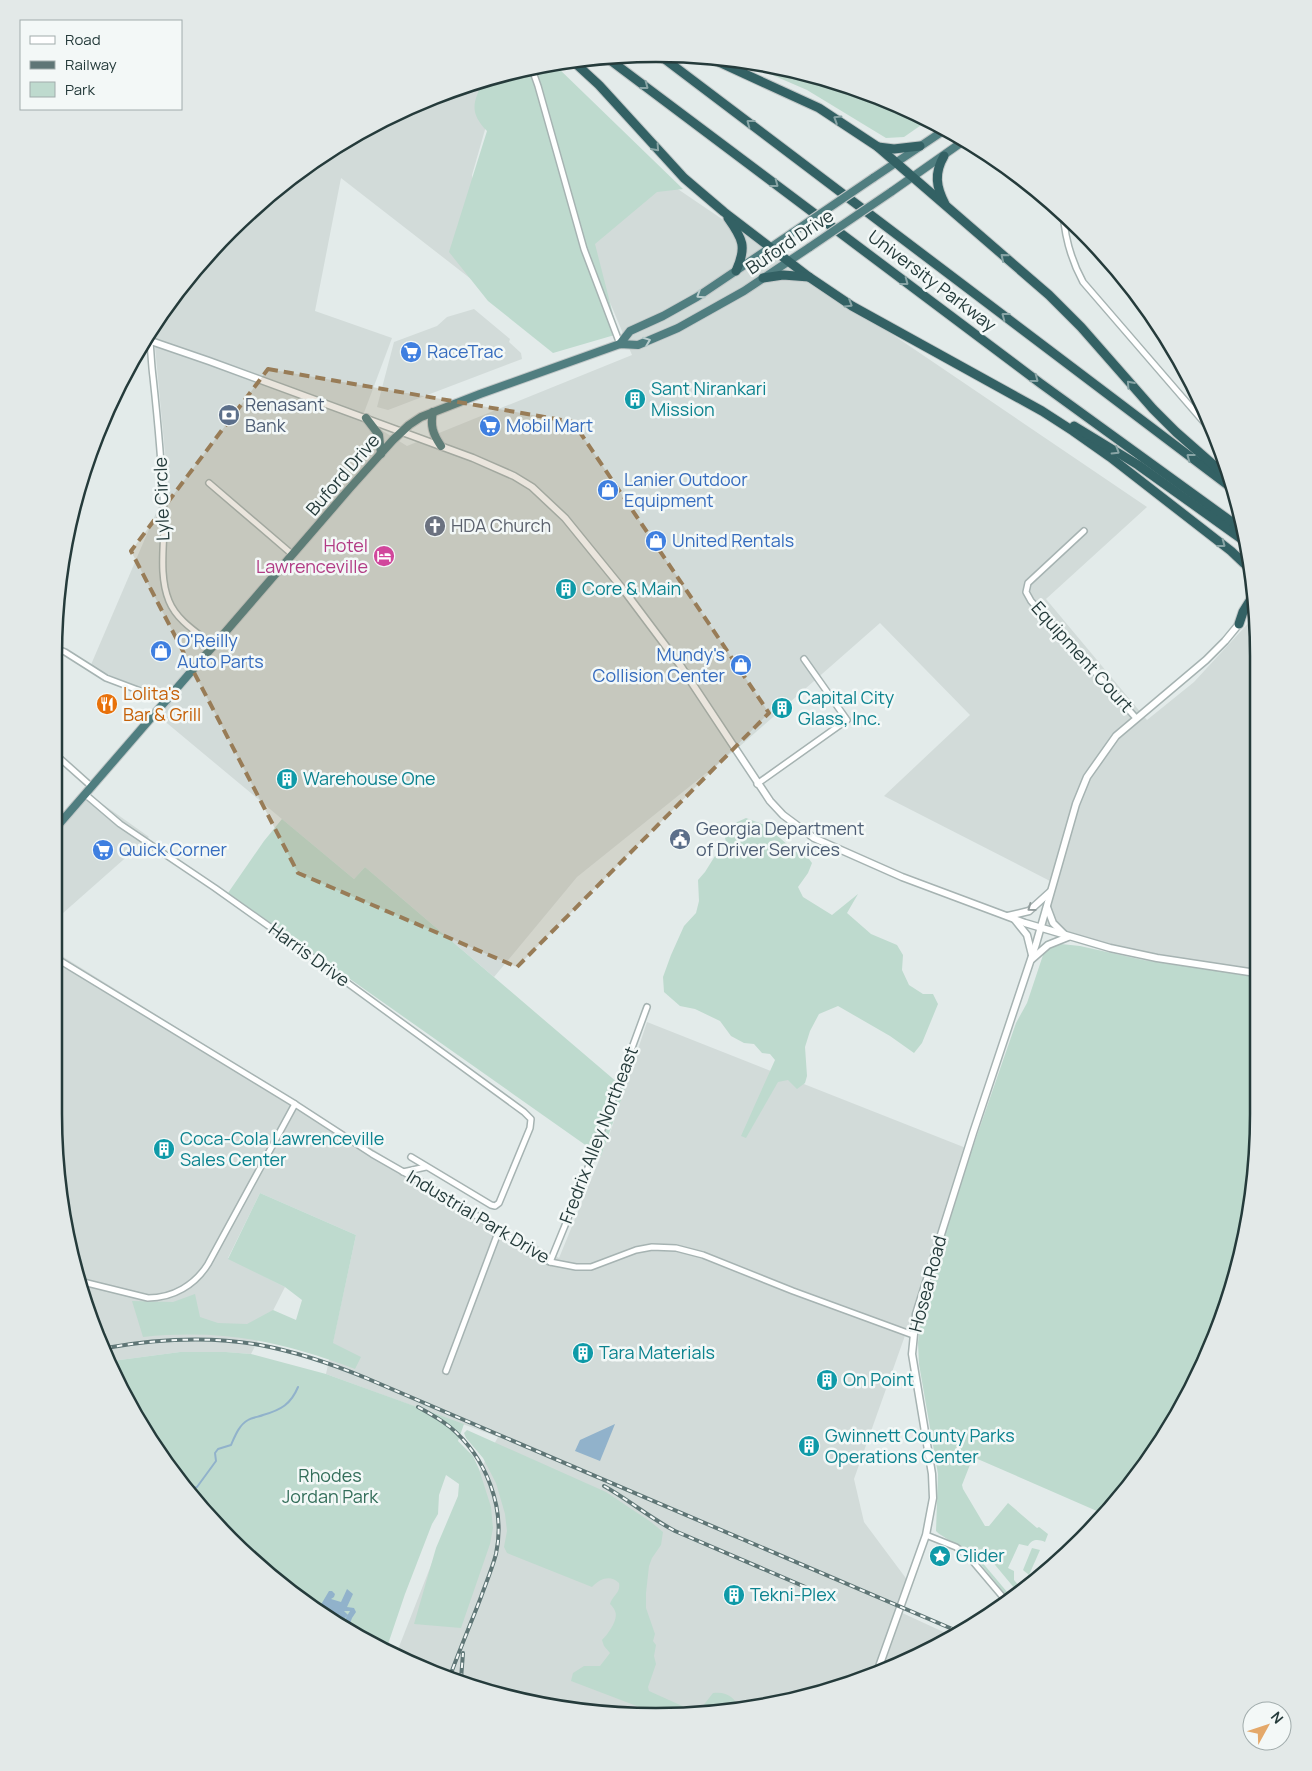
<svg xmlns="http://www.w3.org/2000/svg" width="1312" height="1771" font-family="Manrope,sans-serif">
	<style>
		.built { fill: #d2dbd9 }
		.green { fill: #bedace }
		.water { fill: #91b2cb }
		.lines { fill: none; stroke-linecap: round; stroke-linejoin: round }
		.stream { stroke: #91b2cb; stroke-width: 2 }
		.minor-casing { stroke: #a6b3b2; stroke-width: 8 }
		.tertiary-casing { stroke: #a6b3b2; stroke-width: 9 }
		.trunk-casing { stroke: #c2c8c8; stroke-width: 10 }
		.motorway-casing { stroke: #c2c8c8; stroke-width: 11 }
		.minor { stroke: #fff; stroke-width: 5 }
		.tertiary { stroke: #fff; stroke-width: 6 }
		.trunk { stroke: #507e80; stroke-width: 8 }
		.motorway { stroke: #336164; stroke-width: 9 }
		.rail-casing { stroke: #5f7676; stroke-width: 4 }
		.rail { stroke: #f3f8f7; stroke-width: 2; stroke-dasharray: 5.5; stroke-linecap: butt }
		.trunk-bridge-casing { stroke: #c2c8c8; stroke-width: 10; stroke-linecap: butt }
		.trunk-bridge { stroke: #507e80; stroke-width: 8 }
		.oneway { stroke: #89a5a6 }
		.oneway2 { stroke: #bacdcd }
		.oneway3 { stroke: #929d9d }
		.marked { fill: #987c57; fill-opacity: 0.2; stroke: #987c57; stroke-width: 4; stroke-dasharray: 10 6; stroke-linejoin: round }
		.labels { text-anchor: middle; stroke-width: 5; stroke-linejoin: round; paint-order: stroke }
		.street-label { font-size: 18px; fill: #253b3b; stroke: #f3f8f7 }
		.shop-label { font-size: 18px; fill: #366cbe; stroke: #f3f8f7; text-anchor: start }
		.culture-label { font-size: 18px; fill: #0d838f; stroke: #f3f8f7; text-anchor: start }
		.service-label { font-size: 18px; fill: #4e5e75; stroke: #f3f8f7; text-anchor: start }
		.worship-label { font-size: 18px; fill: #5b616d; stroke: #f3f8f7; text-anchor: start }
		.hotel-label { font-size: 18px; fill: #b23c85; stroke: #f3f8f7; text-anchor: end }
		.food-label { font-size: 18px; fill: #c56008; stroke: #f3f8f7; text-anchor: start }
		.park-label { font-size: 18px; fill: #336e5a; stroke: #f3f8f7 }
		.rim { fill: none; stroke: #253b3b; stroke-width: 2.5 }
	</style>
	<rect width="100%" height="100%" fill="#e3ebea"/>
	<g class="built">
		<polygon points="501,74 472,175 489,293 341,178 315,311 392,338 362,418 407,446 632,355 586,245 660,177 1147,507 1046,599 1147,720 1194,682 1253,618 1256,974 1171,961 1041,925 1050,881 884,796 970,715 880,623 740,746 577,877 494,977 365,867 354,879 156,714 168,699 90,667 168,485 153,325 155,321 230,230 290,178 390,116"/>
		<polygon points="474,309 510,339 509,342 521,353 522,359 388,410 377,407 394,342 437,326 447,317"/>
		<polygon points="90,795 149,837 54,921 54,832"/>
		<polygon points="54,951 411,1173 559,1258 609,1136 647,1022 971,1150 854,1479 864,1522 908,1581 898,1611 950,1635 886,1672 812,1697 696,1716 538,1706 395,1657 437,1550 498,1437 326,1374 356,1235 260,1193 228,1258 285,1287 251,1354 226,1352 180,1352 112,1361 74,1271 54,1115"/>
	</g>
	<g class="green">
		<polygon points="738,60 850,86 927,121 904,137 886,138 807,90"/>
		<path d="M555,65L683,189L657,192L595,244L618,334L553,353L488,301L449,252L487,131C469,112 473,103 483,81L500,74Z"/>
		<polygon points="746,818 765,825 796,852 806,855 812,863 808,873 798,887 803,897 832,915 858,894 847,913 871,934 897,945 903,955 902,970 909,985 923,994 933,994 938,1004 922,1043 914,1053 890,1036 838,1006 819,1014 810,1031 805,1047 807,1076 805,1083 797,1089 788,1080 778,1082 746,1138 741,1136 775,1060 770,1054 762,1053 754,1044 744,1043 731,1036 720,1021 695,1009 680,1006 664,992 663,977 671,955 684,926 696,913 699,901 698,880 705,872 715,856 728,850 725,838 733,824"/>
		<polygon points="282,819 354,879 365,867 625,1089 601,1156 228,893 264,841"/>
		<path d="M1061,944L1080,946L1143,960L1256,977L1257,1155L1226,1308L1178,1416L1109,1512L1106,1515L973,1457L962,1485L963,1489L985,1526H989L1008,1503L1037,1528L1039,1527L1048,1534L1045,1542C1038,1539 1032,1539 1028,1546L1019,1544L1008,1568L1014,1571V1580L1024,1592L1020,1595L986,1554L987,1552H984L982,1550C977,1549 970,1550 965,1548C959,1546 939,1535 936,1531L938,1474L919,1364L918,1343L920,1323L957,1193L1016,1023L1027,1003L1043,955L1050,948Z"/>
		<path d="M260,1193L356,1235L333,1343L361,1357L355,1369C281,1341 223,1329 143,1337L132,1301L173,1302L195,1294L200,1317L218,1323L247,1324L273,1310L296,1320L302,1300L285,1287L228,1259Z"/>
		<polygon points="180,1352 226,1352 251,1354 326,1374 464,1424 458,1441 473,1456 479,1469 491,1507 493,1528 490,1544 461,1628 414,1624 436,1548 458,1496 459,1484 446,1475 439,1495 438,1514 432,1524 405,1594 385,1653 321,1616 230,1541 135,1416 112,1361"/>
		<path d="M467,1430L606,1492L651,1522L663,1532L661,1545L652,1558L649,1566L646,1593V1608L655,1634L653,1641L656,1645L654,1656L656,1664L648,1687L649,1691L700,1714L702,1707L713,1693C728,1691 733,1698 741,1708L696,1716L655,1713L571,1681L573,1673L584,1666H600L610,1653L604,1646L602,1640C608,1634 619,1619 615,1611C614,1608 612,1606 610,1604C612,1596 621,1593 619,1583C610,1575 601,1578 592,1587L507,1553L504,1547L507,1531L505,1514L496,1483L483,1458L466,1438L464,1433Z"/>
		<polygon points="1032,1548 1040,1550 1029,1575 1023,1570"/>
		<polygon points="978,1561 981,1561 1013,1599 1010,1600"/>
	</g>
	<g class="water">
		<polygon points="615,1424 600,1461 575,1451 580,1440"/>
		<polygon points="347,1589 353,1594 347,1607 354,1608 356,1612 352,1618 349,1626 345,1629 341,1626 350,1611 344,1611 348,1615 338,1625 333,1623 340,1614 335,1618 329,1611 319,1608 329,1591 332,1591 335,1594 334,1597 331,1599 341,1602"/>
	</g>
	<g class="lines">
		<path class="stream" d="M191,1489L197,1487L216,1461L215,1453L218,1449L231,1445C235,1436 239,1425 248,1420C253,1417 259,1417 263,1415C281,1410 291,1404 298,1387"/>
		<g class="minor-casing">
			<g id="minor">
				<polyline points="532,69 538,86 584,249 620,344"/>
				<path d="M1063,213C1065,238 1071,260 1083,282L1215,435"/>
				<path d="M149,332C151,347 151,362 153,377C158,423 162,468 164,514C165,542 158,574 169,601C177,621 198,633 214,646"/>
				<polyline points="105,419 106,420"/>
				<polyline points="209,483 293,555"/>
				<polyline points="1084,531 1028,583 1026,592 1031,601 1136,718"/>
				<polyline points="55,648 65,652 106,678 167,701"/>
				<polyline points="55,754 92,787"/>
				<polyline points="757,784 847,720 804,659"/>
				<polyline points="86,795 120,824 215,888 301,949 524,1112 531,1119 530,1128 499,1203 495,1206 491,1205 411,1157"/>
				<polyline points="54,957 295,1104 372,1154 442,1194 550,1262 576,1267 591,1267 636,1250 652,1247 676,1248 703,1255 793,1291 913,1335"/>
				<polyline points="403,1172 426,1167"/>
				<polyline points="550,1262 582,1184 647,1007"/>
				<path d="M79,1281L148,1298C173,1298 195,1285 208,1264L295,1104"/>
				<polyline points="446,1371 499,1230"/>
				<polyline points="926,1535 956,1547 969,1557 1007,1602"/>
			</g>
		</g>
		<g class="tertiary-casing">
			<g id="tertiary">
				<polyline points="145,339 209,361 473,458 514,476 532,487 565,518 626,593 680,665 770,801 783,815 814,838 902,877 1025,923 1110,948 1157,958 1256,973"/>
				<polyline points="1047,907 1053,923 1064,934"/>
				<polyline points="1008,916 1029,911 1050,892"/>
				<polyline points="1015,920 1027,935 1032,955"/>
				<polyline points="1032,959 1048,945 1068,937"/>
				<polyline points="876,1675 926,1535 933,1498 932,1474 912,1354 916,1314 973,1133 1036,944 1076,804 1087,777 1116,736 1206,660 1225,641 1239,624"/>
			</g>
		</g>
		<g class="trunk-casing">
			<g id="trunk">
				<polyline points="873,178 946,129"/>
				<polyline points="891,192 965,140"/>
				<polyline points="620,344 630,331 663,316 697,297 792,233"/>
				<path d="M433,412C430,426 433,434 441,446"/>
				<polyline points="366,418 379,435 381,454"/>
				<polyline points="54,830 350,488 393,440 409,425 421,417 480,394 620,344 638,345 678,328 744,291 810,247"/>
			</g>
		</g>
		<g class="motorway-casing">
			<g id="motorway">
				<polyline points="606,57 1040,383 1240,528"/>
				<polyline points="662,57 1229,486"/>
				<polyline points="710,58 819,108 878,147 1049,295 1081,327 1153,409 1176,432 1226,476"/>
				<polyline points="574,62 599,85 684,178 724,212 809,277 852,306 1042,411 1073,431 1110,457 1231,551 1251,570"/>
				<polyline points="878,147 894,149 920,146"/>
				<path d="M944,156C934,173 936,187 945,204"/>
				<path d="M728,218C743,239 747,247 736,271"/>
				<polyline points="763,278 783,275 809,277"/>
				<polyline points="1074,426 1138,465 1243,540"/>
				<polyline points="1239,624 1243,612 1253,596"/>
			</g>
		</g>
		<use href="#minor" class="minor"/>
		<use href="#tertiary" class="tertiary"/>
		<use href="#trunk" class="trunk"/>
		<use href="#motorway" class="motorway"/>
		<g class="rail-casing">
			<g id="rail">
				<path d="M106,1348C157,1339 209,1336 260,1345C297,1352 332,1364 366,1378L957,1631"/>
				<path d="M418,1407C429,1413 440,1419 450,1427C486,1457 506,1508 496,1554C492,1569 486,1583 481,1597C471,1623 460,1649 450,1676"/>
				<path d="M604,1486C629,1500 650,1518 675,1531L817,1592"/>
				<polyline points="461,1679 463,1653"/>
			</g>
		</g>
		<use href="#rail" class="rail"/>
		<g class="trunk-bridge-casing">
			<g id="trunk-bridge">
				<polyline points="792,233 873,178"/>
				<polyline points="810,247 891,192"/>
			</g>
		</g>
		<use href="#trunk-bridge" class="trunk-bridge"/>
	</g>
	<defs><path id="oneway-chevron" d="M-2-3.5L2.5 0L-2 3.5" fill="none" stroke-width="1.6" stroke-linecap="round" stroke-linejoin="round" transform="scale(1.25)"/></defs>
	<g class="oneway">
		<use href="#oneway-chevron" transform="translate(645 86) rotate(37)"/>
		<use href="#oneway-chevron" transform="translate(837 119) rotate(-148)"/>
		<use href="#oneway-chevron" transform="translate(750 123) rotate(-143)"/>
		<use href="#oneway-chevron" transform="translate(656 148) rotate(48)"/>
		<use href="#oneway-chevron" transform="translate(775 184) rotate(37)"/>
		<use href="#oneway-chevron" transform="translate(1004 257) rotate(-140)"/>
		<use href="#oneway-chevron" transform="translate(905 282) rotate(37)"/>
		<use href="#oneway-chevron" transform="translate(849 304) rotate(32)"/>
		<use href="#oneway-chevron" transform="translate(1005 316) rotate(-143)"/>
		<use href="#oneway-chevron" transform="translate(1035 379) rotate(37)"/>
		<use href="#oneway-chevron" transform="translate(1130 384) rotate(-132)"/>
		<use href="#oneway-chevron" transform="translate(1116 451) rotate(32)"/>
		<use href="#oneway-chevron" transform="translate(1190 457) rotate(-143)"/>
		<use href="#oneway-chevron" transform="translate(1222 544) rotate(37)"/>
	</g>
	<g class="oneway2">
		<use href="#oneway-chevron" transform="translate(700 295) rotate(147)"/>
		<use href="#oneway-chevron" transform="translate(647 341) rotate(-21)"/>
	</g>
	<use class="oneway3" href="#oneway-chevron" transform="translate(1031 908) rotate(144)"/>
	<path class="marked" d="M268,369L573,422L769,713L517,967L298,873L131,551Z"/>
	<defs>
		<g id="supermarket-disc" transform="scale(1.125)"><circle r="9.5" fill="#3f7fe0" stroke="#f3f8f7"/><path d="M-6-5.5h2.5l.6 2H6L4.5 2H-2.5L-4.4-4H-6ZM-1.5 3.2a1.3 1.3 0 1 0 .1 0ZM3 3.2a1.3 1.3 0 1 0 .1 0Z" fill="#fff"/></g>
		<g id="building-disc" transform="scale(1.125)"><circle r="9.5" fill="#0f9aa8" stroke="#f3f8f7"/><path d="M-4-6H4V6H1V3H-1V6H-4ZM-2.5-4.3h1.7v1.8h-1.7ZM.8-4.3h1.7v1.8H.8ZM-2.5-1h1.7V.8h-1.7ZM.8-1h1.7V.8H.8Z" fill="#fff"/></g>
		<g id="bank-disc" transform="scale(1.125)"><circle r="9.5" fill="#5c6f8a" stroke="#f3f8f7"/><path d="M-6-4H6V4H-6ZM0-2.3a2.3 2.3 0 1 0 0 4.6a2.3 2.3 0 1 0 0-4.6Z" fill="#fff"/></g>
		<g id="shop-disc" transform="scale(1.125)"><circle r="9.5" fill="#3f7fe0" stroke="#f3f8f7"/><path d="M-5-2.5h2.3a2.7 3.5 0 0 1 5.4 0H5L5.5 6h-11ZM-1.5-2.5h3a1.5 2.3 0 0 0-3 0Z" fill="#fff"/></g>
		<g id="church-disc" transform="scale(1.125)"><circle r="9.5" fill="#6b7280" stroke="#f3f8f7"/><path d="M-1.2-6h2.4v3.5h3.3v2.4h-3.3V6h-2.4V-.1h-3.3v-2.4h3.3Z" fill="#fff"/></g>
		<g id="hotel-disc" transform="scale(1.125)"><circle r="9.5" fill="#d1479c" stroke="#f3f8f7"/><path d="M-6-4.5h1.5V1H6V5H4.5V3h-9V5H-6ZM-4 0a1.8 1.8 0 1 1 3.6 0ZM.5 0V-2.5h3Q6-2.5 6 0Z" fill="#fff"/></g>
		<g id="restaurant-disc" transform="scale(1.125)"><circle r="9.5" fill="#e8710a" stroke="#f3f8f7"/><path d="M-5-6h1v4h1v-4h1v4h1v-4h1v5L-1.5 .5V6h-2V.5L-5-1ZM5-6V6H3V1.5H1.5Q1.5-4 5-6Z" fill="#fff"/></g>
		<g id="civic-disc" transform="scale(1.125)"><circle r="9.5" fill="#5c6f8a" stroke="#f3f8f7"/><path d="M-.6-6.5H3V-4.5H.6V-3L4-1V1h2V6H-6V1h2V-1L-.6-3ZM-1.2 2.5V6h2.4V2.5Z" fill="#fff"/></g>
		<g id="sight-disc" transform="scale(1.125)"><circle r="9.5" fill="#0f9aa8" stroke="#f3f8f7"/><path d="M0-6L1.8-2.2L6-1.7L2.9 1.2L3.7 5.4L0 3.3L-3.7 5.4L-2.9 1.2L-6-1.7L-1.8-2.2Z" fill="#fff"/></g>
	</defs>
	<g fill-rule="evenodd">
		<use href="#supermarket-disc" x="411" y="352"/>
		<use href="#building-disc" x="635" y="399"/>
		<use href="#bank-disc" x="229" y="415"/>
		<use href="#supermarket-disc" x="490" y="426"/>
		<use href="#shop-disc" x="608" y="490"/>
		<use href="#church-disc" x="435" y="526"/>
		<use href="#shop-disc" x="656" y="541"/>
		<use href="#hotel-disc" x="384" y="556"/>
		<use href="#building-disc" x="566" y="589"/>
		<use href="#shop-disc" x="161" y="651"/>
		<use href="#shop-disc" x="741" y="665"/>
		<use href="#restaurant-disc" x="107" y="704"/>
		<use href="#building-disc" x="782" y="708"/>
		<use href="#building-disc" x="287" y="779"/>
		<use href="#civic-disc" x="680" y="839"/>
		<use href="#supermarket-disc" x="103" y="850"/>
		<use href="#building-disc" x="164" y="1149"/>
		<use href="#building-disc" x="583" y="1353"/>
		<use href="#building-disc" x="827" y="1380"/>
		<use href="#building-disc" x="809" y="1446"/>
		<use href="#sight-disc" x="940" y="1556"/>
		<use href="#building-disc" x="734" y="1595"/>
	</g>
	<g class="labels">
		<g class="street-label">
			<text transform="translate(790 242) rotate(-34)" y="6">Buford Drive</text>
			<text transform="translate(932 281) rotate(37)" y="6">University Parkway</text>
			<text transform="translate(343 475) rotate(-49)" y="6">Buford Drive</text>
			<text transform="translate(162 499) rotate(-92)" y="6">Lyle Circle</text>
			<text transform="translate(1082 657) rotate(48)" y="6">Equipment Court</text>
			<text transform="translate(309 955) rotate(36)" y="6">Harris Drive</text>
			<text transform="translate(599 1135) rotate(-69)" y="6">Fredrix Alley Northeast</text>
			<text transform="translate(478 1217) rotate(31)" y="6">Industrial Park Drive</text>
			<text transform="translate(928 1284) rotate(-75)" y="6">Hosea Road</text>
		</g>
		<g class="shop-label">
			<text x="427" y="358">RaceTrac</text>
			<text x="506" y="432">Mobil Mart</text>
			<text x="624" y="486">Lanier Outdoor<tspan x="624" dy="21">Equipment</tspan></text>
			<text x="672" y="547">United Rentals</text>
			<text x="177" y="647">O'Reilly<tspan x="177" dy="21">Auto Parts</tspan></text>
			<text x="725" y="661" text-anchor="end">Mundy's<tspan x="725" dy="21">Collision Center</tspan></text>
			<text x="119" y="856">Quick Corner</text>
		</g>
		<g class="culture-label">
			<text x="651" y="395">Sant Nirankari<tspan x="651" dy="21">Mission</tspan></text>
			<text x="582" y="595">Core &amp; Main</text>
			<text x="798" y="704">Capital City<tspan x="798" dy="21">Glass, Inc.</tspan></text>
			<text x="303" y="785">Warehouse One</text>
			<text x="180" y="1145">Coca-Cola Lawrenceville<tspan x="180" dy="21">Sales Center</tspan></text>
			<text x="599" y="1359">Tara Materials</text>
			<text x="843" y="1386">On Point</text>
			<text x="825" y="1442">Gwinnett County Parks<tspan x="825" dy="21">Operations Center</tspan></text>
			<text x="956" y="1562">Glider</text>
			<text x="750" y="1601">Tekni-Plex</text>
		</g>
		<g class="service-label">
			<text x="245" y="411">Renasant<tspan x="245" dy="21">Bank</tspan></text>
			<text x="696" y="835">Georgia Department<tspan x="696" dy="21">of Driver Services</tspan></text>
		</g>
		<g class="worship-label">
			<text x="451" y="532">HDA Church</text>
		</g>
		<g class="hotel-label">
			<text x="368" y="552">Hotel<tspan x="368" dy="21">Lawrenceville</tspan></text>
		</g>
		<g class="food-label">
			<text x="123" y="700">Lolita's<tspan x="123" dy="21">Bar &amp; Grill</tspan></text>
		</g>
		<g class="park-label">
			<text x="330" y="1482">Rhodes<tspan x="330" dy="21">Jordan Park</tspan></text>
		</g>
	</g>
	<path d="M0 0H1312V1771H0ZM656 62H656A594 594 0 0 1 1250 656V1114A594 594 0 0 1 656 1708H656A594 594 0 0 1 62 1114V656A594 594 0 0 1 656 62Z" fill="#e3e9e8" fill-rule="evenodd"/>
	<path class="rim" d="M656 62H656A594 594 0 0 1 1250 656V1114A594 594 0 0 1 656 1708H656A594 594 0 0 1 62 1114V656A594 594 0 0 1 656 62Z"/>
	<rect x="20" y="20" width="162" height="90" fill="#f3f8f7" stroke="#a1acac"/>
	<rect x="30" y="36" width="25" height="8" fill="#ffffff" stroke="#a1acac"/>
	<text x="65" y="45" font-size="15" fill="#253b3b">Road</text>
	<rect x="30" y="61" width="25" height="8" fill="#5f7676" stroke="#a1acac"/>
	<text x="65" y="70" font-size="15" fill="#253b3b">Railway</text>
	<rect x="30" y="82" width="25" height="15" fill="#bedace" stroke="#a1acac"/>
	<text x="65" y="95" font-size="15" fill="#253b3b">Park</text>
	<g transform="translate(1267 1726) rotate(50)"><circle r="24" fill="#f3f8f7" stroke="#a1acac"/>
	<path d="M0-4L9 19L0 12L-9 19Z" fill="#e4a869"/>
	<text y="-8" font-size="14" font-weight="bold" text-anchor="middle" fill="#253b3b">N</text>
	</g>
</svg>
